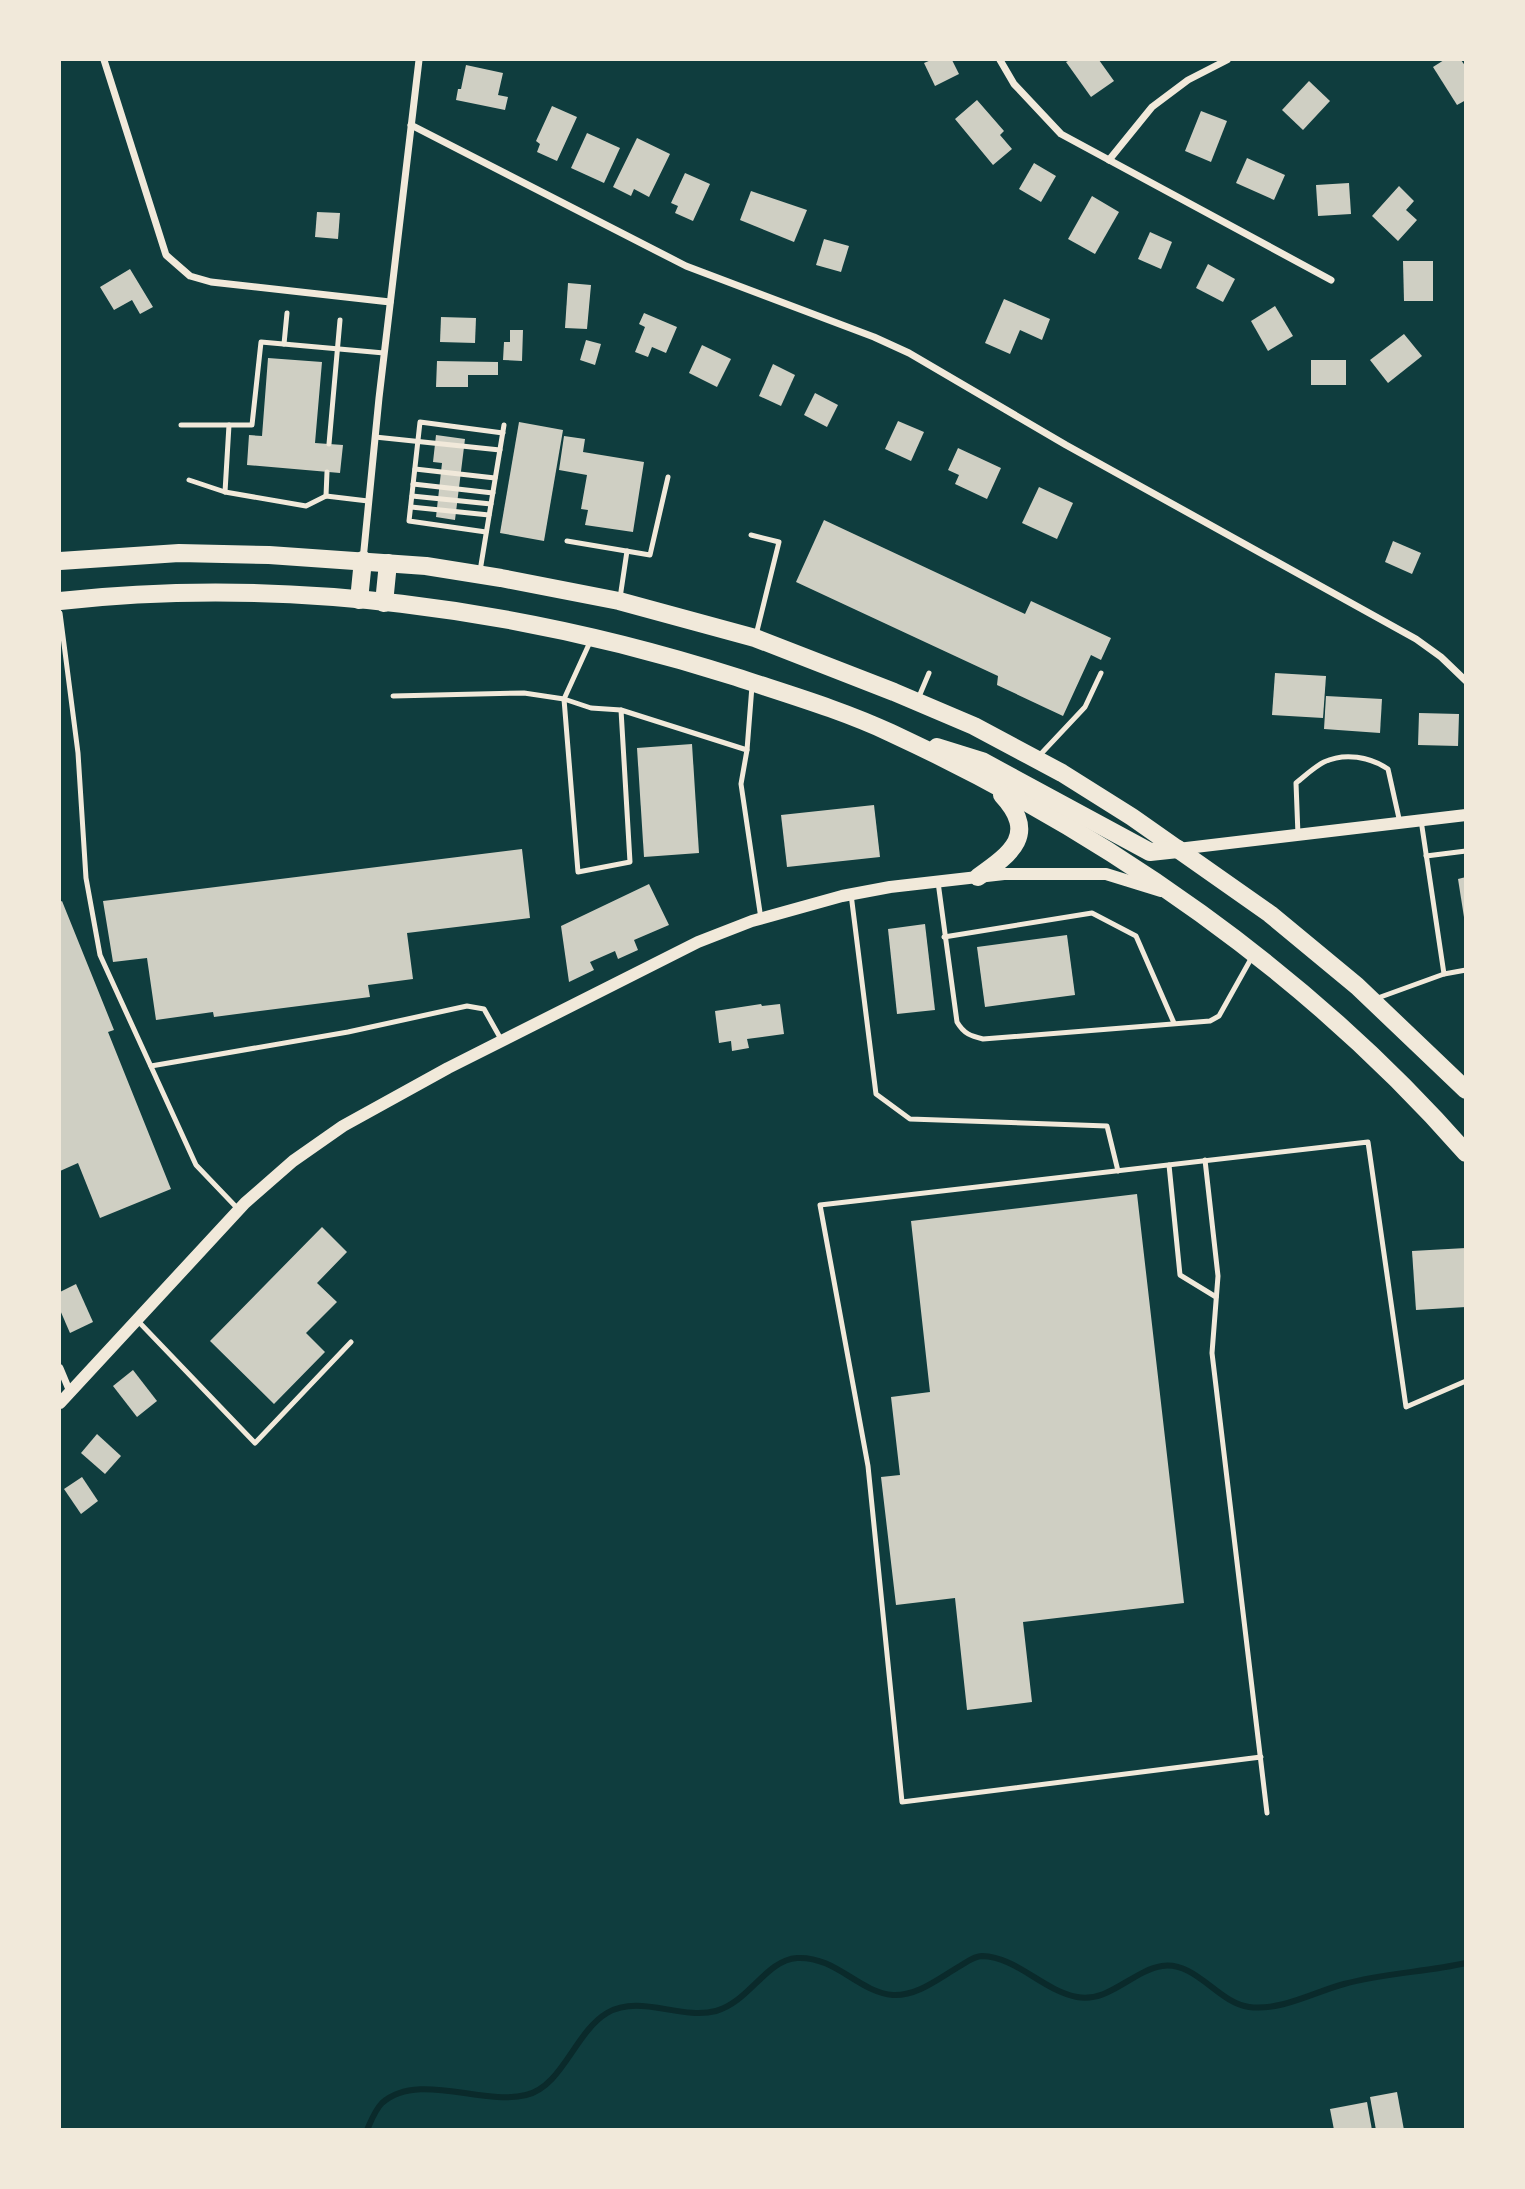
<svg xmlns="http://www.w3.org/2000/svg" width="1525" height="2189" font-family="'Noto Sans',sans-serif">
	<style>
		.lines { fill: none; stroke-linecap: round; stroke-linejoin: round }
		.stream { stroke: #0a2a2b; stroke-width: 6 }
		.building { fill: #cfcfc3 }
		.service { stroke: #f1e9da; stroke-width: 5 }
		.minor { stroke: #f1e9da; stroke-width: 7 }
		.tertiary { stroke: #f1e9da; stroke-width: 12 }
		.trunk { stroke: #f1e9da; stroke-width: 18 }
	</style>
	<rect width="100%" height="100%" fill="#0f3d3e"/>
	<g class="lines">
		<path class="stream" d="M367,2130C371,2121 375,2110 382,2103C418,2071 483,2106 526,2095C562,2087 575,2032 607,2013C640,1994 680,2020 716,2011C749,2002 766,1960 797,1958C836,1956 858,1992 893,1995C918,1996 939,1978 960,1966C967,1962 974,1956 982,1956C1017,1957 1042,1990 1077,1997C1109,2003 1132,1971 1162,1966C1196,1961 1218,2003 1249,2007C1282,2011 1314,1992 1344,1984C1384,1973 1426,1972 1466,1963"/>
	</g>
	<g class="building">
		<polygon points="931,60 952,60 959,74 935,86 924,63"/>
		<polygon points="1070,60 1099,60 1114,81 1091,97 1066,62"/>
		<polygon points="1444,60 1461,60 1466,67 1466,100 1457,105 1433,67"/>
		<polygon points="466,65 503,73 498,95 508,97 505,110 456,100 458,89 461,89"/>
		<polygon points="1309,81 1330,101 1303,130 1282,110"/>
		<polygon points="977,100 1004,131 1000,135 1012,149 993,165 955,119"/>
		<polygon points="552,106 577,117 557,161 537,152 540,144 536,141"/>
		<polygon points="1201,111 1227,121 1211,162 1185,151"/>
		<polygon points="587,133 620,148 604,183 571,168"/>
		<polygon points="637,138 670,154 649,197 634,189 631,196 613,187"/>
		<polygon points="1247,158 1285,175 1274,200 1236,183"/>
		<polygon points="1034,163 1056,176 1041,202 1019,189"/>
		<polygon points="685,173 710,184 693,221 675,213 678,206 671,203"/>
		<polygon points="1349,183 1351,214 1318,216 1316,185"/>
		<polygon points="1399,186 1414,201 1406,210 1417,220 1398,241 1372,216"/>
		<polygon points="751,191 807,210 794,242 740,220"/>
		<polygon points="1092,196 1119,212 1095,254 1068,239"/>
		<polygon points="317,212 340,213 338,239 315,237"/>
		<polygon points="1150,232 1172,242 1161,269 1138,259"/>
		<polygon points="824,239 849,246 841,272 816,265"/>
		<polygon points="1403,261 1433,261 1433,301 1404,301"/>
		<polygon points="1208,264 1235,279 1223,302 1196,288"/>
		<polygon points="130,269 153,307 140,314 132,300 114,310 100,287"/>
		<polygon points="568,283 591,285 587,329 565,328"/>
		<polygon points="1004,299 1050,319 1042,340 1020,330 1010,354 985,343"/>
		<polygon points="1275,306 1293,336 1268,351 1251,321"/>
		<polygon points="644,313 677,327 666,353 652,347 648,357 635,352 645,327 639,324"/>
		<polygon points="441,317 476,318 475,343 440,342"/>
		<polygon points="510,330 523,330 522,361 503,360 504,342 510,342"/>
		<polygon points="1404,334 1422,356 1388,383 1370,360"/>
		<polygon points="586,340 601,344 595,365 580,360"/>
		<polygon points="702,345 731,359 717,387 689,373"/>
		<polygon points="268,358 322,362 315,443 343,445 340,473 247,465 249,435 262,436"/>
		<rect x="1311" y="360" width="35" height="25"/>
		<polygon points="437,361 498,362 498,375 468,375 468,387 436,387"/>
		<polygon points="773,364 795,375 781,406 759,396"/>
		<polygon points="815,393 838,405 827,427 804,415"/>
		<polygon points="898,421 924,432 911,461 885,449"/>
		<polygon points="519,422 563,430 544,541 500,533"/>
		<polygon points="436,435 465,439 455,520 436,517 442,463 433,462"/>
		<polygon points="564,436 585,439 583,452 644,462 633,532 585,525 588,510 581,509 587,475 559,470"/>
		<polygon points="958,448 1001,468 987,499 955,484 959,475 948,470"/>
		<polygon points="1039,487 1073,503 1057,539 1022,523"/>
		<polygon points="824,520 1025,614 1031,601 1111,638 1101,660 1091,655 1063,716 997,685 998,676 796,582"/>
		<polygon points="1393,541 1421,553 1412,574 1385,562"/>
		<polygon points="1275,673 1326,676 1323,718 1272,715"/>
		<polygon points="1326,696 1382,699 1380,733 1324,729"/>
		<polygon points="1419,713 1459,714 1458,746 1418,745"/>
		<polygon points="692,744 699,853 644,857 637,748"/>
		<polygon points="874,805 880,857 787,867 781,815"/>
		<polygon points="522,849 530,918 407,933 413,979 368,985 370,997 214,1017 213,1012 156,1020 147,958 113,962 103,901"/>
		<polygon points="1466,877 1466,917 1464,917 1458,879"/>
		<polygon points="649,884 669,925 634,940 638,950 618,959 615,951 590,962 594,970 569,982 561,926"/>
		<polygon points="62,901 114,1030 108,1032 171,1189 100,1218 78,1163 60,1171 60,902"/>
		<polygon points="925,924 935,1010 897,1014 888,929"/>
		<polygon points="1067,935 1075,995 985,1007 977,947"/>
		<polygon points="761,1004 762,1006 780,1004 784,1034 747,1039 749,1048 732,1051 731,1041 719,1043 715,1011"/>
		<polygon points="1137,1194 1184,1603 1023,1622 1032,1702 967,1710 955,1598 896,1605 881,1477 900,1475 891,1397 930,1392 911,1221"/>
		<polygon points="322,1227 347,1252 317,1283 337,1302 306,1333 325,1352 274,1404 210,1341"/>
		<polygon points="1466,1248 1466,1307 1416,1310 1412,1251"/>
		<polygon points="76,1284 93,1322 70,1333 60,1310 60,1292"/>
		<polygon points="133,1370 157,1401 137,1417 113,1386"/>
		<polygon points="97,1434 121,1456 105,1474 81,1453"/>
		<polygon points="82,1477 98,1501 81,1514 64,1489"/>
		<polygon points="1397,2092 1404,2130 1376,2130 1370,2097"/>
		<polygon points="1367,2102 1372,2130 1334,2130 1330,2109"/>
	</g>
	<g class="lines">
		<g class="service">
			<polyline points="284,344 287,313"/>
			<polyline points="181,425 252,425 261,342 384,353"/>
			<polyline points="375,437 500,450"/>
			<polyline points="329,444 340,320"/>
			<polyline points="415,469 495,478"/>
			<polyline points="189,480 225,492 306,506 326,496 368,501"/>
			<polyline points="413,484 493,493"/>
			<polyline points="225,492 229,425"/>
			<polyline points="326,496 327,472"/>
			<polyline points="412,496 491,504"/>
			<polyline points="411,507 489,515"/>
			<polyline points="486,532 409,521 420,422 503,433"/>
			<polyline points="751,535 779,542 756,635"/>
			<polyline points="567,541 650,555 668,477"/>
			<polyline points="480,571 504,425"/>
			<polyline points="620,598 627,551"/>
			<polyline points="60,613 78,753 86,878 100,955 196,1165 239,1210"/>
			<polyline points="590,642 564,699 578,872 630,862 621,710 747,750 741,784 761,919"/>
			<polyline points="393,696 524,693 564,699 591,708 621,710"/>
			<polyline points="918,699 929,673"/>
			<polyline points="747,750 752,686"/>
			<polyline points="1038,757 1085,707 1101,673"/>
			<polyline points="1421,820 1444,974 1466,970"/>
			<path d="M1298,835L1296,783C1305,776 1314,767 1324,762C1345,752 1370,757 1388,769L1400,823"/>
			<polyline points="1426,856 1466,851"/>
			<path d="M938,882L957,1022C964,1034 971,1036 983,1039L1210,1021L1219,1016L1252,957"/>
			<polyline points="851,894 876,1094 910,1119 1107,1126 1118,1171"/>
			<polyline points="944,937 1092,913 1136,936 1174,1023"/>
			<polyline points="1375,999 1444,974"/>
			<polyline points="151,1066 348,1032 467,1006 484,1009 502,1041"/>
			<polyline points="1205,1160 1218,1276 1212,1353 1267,1813"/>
			<polyline points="1169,1165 1180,1275 1216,1297"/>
			<polyline points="137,1320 255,1443 351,1342"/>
			<polyline points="1261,1757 902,1802 868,1466 820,1205 1368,1142 1406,1407 1466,1381"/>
		</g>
		<g class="minor">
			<polyline points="104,60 166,255 190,276 211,282 390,302"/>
			<polyline points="1000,60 1014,84 1061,134 1331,280"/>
			<polyline points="411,125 686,266 874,337 909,353 1066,445 1416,639 1441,657 1466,681"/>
			<polyline points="1109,160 1152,107 1188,80 1227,60"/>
			<polyline points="363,560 379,398 419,60"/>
			<polyline points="60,1368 70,1392"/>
		</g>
		<g class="tertiary">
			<polyline points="1178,849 1466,815"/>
			<polyline points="60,1403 245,1203 293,1161 343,1126 448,1068 698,942 752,921 842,896 890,887 1004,874 1106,874 1161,891"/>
		</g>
		<g class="trunk">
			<polyline points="60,561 179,553 269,555 426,566 501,578 619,601 755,638 894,692 974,726 1062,773 1132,817 1270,914 1357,986 1466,1090"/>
			<polyline points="359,600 363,560"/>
			<path d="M60,601C285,576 520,608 736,677C787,694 842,710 891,733C1107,833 1309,974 1466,1153"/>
			<polyline points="384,603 388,563"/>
			<polyline points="937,747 982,761 1150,852 1178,849"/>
			<path d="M978,877C1012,853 1038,834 1002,795"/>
		</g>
	</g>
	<rect width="1525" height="2189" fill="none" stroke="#f1e9da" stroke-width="122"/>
</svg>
